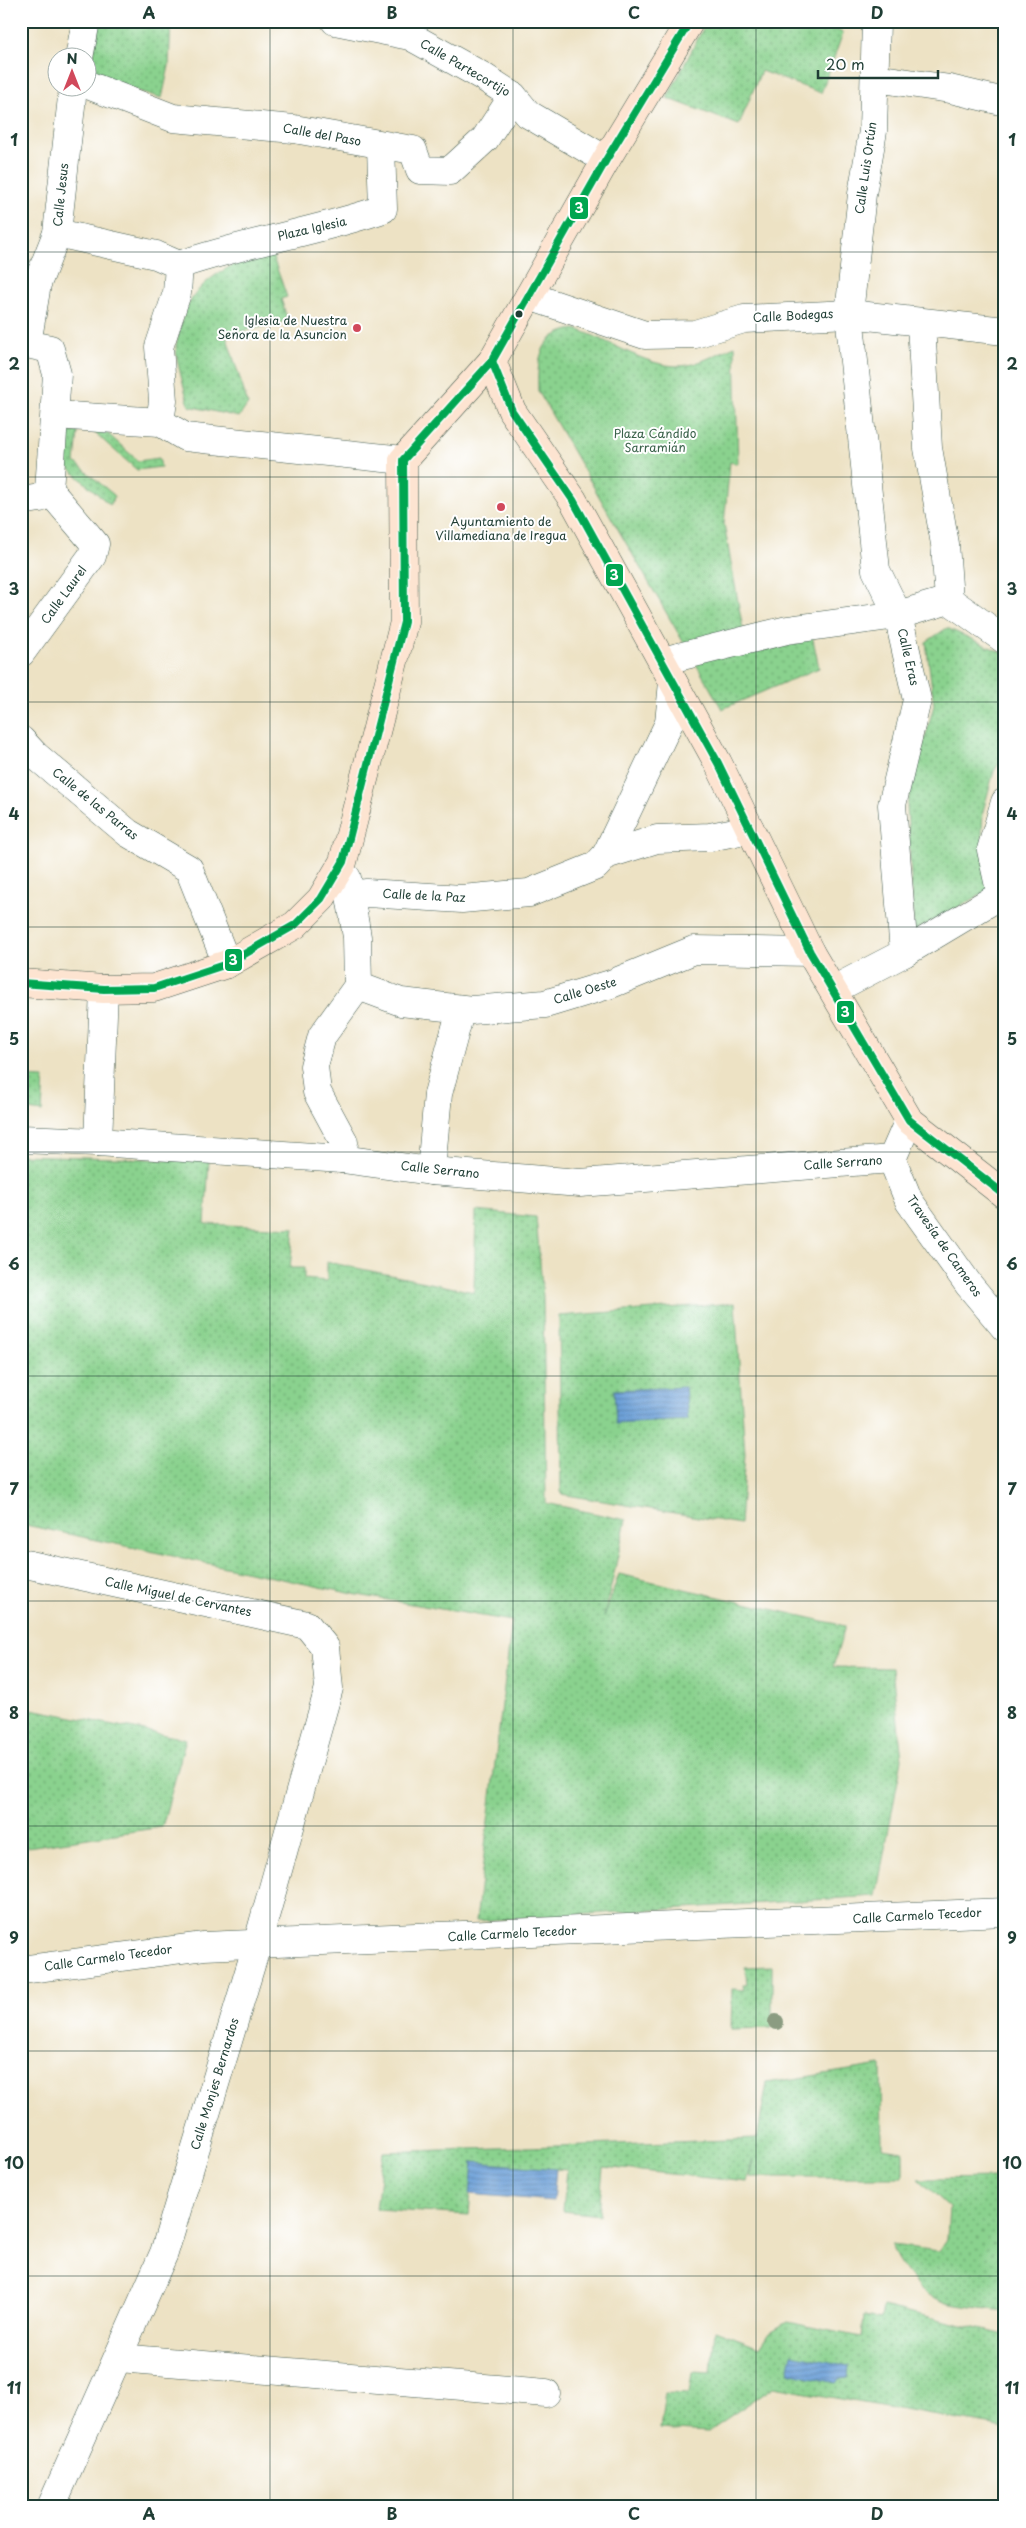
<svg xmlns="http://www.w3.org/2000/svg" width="1026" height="2528" font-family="'Playpen Sans',sans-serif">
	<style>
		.park { fill: url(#park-dots); stroke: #548861 }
		.water { fill: url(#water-rules); stroke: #466e86 }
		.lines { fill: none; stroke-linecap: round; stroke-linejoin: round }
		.minor-casing { stroke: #3e564a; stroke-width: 29 }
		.secondary-casing { stroke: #3e564a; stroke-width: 29 }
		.minor { stroke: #fff; stroke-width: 28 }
		.secondary { stroke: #fde4d1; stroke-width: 28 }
		.bus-1-casing { stroke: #fff; stroke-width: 11 }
		.bus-1 { stroke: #00a651; stroke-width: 8 }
		.tree { fill: #8b9c81 }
		.grid { fill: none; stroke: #1f3d34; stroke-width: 1; stroke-opacity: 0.55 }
		.bus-dot { fill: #1f3d34; stroke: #fff; stroke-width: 2 }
		.poi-dot { fill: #d1495b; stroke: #fff; stroke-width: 2 }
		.labels { text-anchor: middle; stroke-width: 4; stroke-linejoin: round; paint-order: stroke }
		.street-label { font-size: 12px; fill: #1f3d34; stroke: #fff }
		.poi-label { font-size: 12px; fill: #1f3d34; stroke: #fff; text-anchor: end }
		.park-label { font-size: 12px; fill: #3a624a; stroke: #fff }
		.line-badge { stroke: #fff; stroke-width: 2 }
		.badge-label { font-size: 14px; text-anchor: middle; font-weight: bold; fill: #fff }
		.neatline { fill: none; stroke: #1f3d34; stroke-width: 2 }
		.grid-label { font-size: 16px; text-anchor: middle; font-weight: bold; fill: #1f3d34 }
	</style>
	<defs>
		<pattern id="park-dots" width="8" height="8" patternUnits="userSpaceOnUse" patternTransform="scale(1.25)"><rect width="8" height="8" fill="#8ad28e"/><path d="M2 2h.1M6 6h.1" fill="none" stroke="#70ac75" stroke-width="1.8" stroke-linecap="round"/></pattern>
		<pattern id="water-rules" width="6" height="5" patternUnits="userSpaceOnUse" patternTransform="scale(1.25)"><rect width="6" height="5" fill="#6da0d8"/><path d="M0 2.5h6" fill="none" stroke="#5984b0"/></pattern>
	</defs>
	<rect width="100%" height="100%" fill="#fff"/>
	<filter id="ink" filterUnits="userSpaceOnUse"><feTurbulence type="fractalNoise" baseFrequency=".02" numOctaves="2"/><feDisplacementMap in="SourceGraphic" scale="10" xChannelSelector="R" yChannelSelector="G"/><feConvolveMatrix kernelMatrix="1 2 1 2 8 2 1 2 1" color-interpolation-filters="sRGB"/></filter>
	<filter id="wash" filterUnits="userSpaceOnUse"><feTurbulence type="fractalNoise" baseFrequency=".0096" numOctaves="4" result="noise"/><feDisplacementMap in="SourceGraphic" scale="20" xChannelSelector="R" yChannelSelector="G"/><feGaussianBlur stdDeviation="1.12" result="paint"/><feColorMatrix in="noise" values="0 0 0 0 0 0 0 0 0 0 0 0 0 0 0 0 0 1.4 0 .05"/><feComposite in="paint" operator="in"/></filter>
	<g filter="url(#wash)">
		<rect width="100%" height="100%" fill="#ede2c4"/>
		<g class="park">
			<polygon points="99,21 171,21 169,66 162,98 90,77"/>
			<polygon points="707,21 818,21 843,33 821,93 761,71 739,125 667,98"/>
			<path d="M270,249L287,297L281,299L288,321L226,335L248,404L239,417L189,406C185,389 176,363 176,346C177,340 179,333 180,328C191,278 229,267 270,249Z"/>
			<path d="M575,329C610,339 652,372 688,365C704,362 720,352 735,346L738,464L730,462L724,524L743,629L809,620L819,668L722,709L538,391C537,360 539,334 575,329Z"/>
			<polygon points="94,421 138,461 159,458 161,467 137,470 88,427"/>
			<polygon points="68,431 78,432 75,462 115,496 110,505 65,465"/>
			<polygon points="947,628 1005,654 1005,754 994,771 983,811 982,832 988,891 914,931 907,805 934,705 926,642"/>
			<polygon points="21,1077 44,1078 42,1112 21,1109"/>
			<polygon points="21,1155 209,1161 205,1224 294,1228 290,1268 304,1268 304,1279 327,1281 327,1262 474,1292 476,1211 536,1217 543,1297 546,1503 626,1520 604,1617 619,1574 845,1626 833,1667 892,1668 902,1759 876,1896 476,1921 512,1621 358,1595 21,1524"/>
			<polygon points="735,1303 745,1454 740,1524 561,1494 559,1316"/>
			<polygon points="21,1707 186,1739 162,1827 21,1848"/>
			<polygon points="772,1966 772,2028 731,2029 732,1989 744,1990 743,1984 747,1984 745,1967"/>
			<polygon points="881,2065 882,2148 903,2151 903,2177 750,2177 753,2159 747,2182 603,2167 599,2215 563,2211 567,2170 473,2162 469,2215 376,2209 383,2152 757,2139 767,2083"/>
			<path d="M1005,2178V2311C984,2308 962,2307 942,2302C925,2297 893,2261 892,2245L939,2251L947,2239L949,2207L919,2179Z"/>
			<polygon points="883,2306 1005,2335 1005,2428 773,2387 707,2432 660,2429 665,2393 689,2394 692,2372 711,2373 715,2330 760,2347 770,2332 787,2322 862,2337 864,2316 881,2319"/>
		</g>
		<g class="water">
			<polygon points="685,1387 688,1420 616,1424 614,1390"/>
			<polygon points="473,2162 556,2169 553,2201 470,2194"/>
			<polygon points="792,2354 849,2366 848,2378 840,2379 836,2383 788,2372"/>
		</g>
	</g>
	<g filter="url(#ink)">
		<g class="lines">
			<g class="minor-casing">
				<g id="minor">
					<polyline points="335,21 410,36 482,76 513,96 528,114 606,160"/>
					<polyline points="79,58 86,21"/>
					<polyline points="875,78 950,89 1005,102"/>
					<polyline points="88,85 173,118 294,129 413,150 420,170 450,171 485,139 513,96"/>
					<polyline points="57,233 156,255 179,265 177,293 159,347 163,401 160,422"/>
					<path d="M179,265C246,242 316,232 383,209L381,146"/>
					<polyline points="529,296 645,335 695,334 744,319 849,314 1005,331"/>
					<polyline points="921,323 928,448 945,544 949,600"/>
					<polyline points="55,415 160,422 185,437 403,460"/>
					<polyline points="49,490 57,374 50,349 27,344 37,284 57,233 73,88"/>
					<polyline points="21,501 40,498 49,490"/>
					<polyline points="21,653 92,556 95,544 49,490"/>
					<polyline points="662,661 787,630 898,615 949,600 1005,640"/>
					<polyline points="21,740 35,755 128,833 189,869 227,964"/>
					<polyline points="1005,802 991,850 1001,895 1005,900"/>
					<polyline points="606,855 669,723 673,682"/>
					<polyline points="351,895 367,893 462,899 529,893 596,866 606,855 657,839 710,837 750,829"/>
					<polyline points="904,953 1001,895"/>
					<polyline points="358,986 401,1002 472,1010 545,1004 611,984 694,950 810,952"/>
					<polyline points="833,990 904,953 892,805 917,700 898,615 876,570 849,314 862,194 873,131 876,21"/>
					<polyline points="21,1139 98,1142 342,1159 431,1171 580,1183 892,1159 909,1120"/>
					<polyline points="98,1142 104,989"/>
					<polyline points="342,1159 344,1142 317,1092 314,1066 322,1036 358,986 357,937 347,878"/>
					<polyline points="892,1159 909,1201 969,1285 1005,1328"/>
					<polyline points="431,1171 438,1094 461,1009"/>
					<polyline points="21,1563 307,1625 325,1647 329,1688 257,1945 164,2253 51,2507"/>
					<polyline points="21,1970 204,1946 1005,1912"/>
					<polyline points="119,2358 546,2393"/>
				</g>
			</g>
			<g class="secondary-casing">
				<g id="secondary">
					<polyline points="492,361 512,411 573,500 718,763 810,952 909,1120 1005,1195"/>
					<polyline points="21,983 104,989 154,988 227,964 295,925 321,899 343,862 404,622 403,460 492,361 606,160 690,21"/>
				</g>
			</g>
			<use href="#minor" class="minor"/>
			<use href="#secondary" class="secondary"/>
			<g class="bus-1-casing">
				<g id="bus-1">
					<polyline points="492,361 512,411 573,500 718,763 810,952 909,1120 1005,1195"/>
					<polyline points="21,983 104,989 154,988 227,964 295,925 321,899 343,862 404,622 403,460 492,361 606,160 690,21"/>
				</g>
			</g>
			<use href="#bus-1" class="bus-1"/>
		</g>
		<circle class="tree" cx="776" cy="2022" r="8"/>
	</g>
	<path class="grid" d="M270,21V2507M513,21V2507M756,21V2507M21,252H1005M21,477H1005M21,702H1005M21,927H1005M21,1152H1005M21,1376H1005M21,1601H1005M21,1826H1005M21,2051H1005M21,2276H1005"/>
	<circle class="bus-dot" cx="519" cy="314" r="4.5"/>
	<g class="poi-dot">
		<circle cx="357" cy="328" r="5"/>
		<circle cx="501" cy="507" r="5"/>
	</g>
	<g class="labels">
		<g class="street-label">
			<text transform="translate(465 68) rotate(30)" y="4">Calle Partecortijo</text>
			<text transform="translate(322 135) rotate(10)" y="4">Calle del Paso</text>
			<text transform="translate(866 168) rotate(-82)" y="4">Calle Luis Ortún</text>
			<text transform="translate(61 195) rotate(-84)" y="4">Calle Jesus</text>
			<text transform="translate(312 229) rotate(-13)" y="4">Plaza Iglesia</text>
			<text transform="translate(793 316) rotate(-3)" y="4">Calle Bodegas</text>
			<text transform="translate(64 595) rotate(-54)" y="4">Calle Laurel</text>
			<text transform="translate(908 657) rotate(77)" y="4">Calle Eras</text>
			<text transform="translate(95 804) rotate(39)" y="4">Calle de las Parras</text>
			<text transform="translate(424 896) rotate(3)" y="4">Calle de la Paz</text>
			<text transform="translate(585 991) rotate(-17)" y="4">Calle Oeste</text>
			<text transform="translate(843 1163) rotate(-4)" y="4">Calle Serrano</text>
			<text transform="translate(440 1170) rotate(6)" y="4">Calle Serrano</text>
			<text transform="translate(944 1246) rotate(55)" y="4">Travesía de Cameros</text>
			<text transform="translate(178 1597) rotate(12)" y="4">Calle Miguel de Cervantes</text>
			<text transform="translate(917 1916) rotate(-3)" y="4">Calle Carmelo Tecedor</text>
			<text transform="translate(512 1934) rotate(-3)" y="4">Calle Carmelo Tecedor</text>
			<text transform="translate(108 1958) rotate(-8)" y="4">Calle Carmelo Tecedor</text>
			<text transform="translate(215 2084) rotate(-73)" y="4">Calle Monjes Bernardos</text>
		</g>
		<g class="poi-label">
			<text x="347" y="325">Iglesia de Nuestra<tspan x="347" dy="14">Señora de la Asuncion</tspan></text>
			<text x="501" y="526" text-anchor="middle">Ayuntamiento de<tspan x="501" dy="14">Villamediana de Iregua</tspan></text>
		</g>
		<g class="park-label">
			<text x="655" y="438">Plaza Cándido<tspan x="655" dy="14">Sarramián</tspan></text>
		</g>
	</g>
	<g class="line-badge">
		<rect x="569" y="196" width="20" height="24" rx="5" fill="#00a651"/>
		<rect x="605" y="563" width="19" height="24" rx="5" fill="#00a651"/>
		<rect x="224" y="948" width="19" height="24" rx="5" fill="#00a651"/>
		<rect x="836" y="1000" width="19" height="24" rx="5" fill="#00a651"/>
	</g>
	<g class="badge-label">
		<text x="579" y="213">3</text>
		<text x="614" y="580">3</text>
		<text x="233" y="965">3</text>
		<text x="845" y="1017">3</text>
	</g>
	<rect width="1026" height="2528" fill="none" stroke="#fff" stroke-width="55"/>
	<g transform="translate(72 72)"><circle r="24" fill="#ffffff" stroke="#a5b1ae"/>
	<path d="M0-4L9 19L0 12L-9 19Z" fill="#d1495b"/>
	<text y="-8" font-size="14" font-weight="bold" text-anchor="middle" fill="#1f3d34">N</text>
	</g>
	<path d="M818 70v8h120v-8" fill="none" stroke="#1f3d34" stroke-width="2.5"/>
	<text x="826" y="70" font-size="15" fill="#1f3d34" stroke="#ffffff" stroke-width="4" paint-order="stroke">20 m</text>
	<rect x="28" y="28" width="970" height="2472" class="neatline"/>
	<g class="grid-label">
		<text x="149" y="19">A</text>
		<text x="392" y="19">B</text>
		<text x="634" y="19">C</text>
		<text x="877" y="19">D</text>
		<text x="14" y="146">1</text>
		<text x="1012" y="146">1</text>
		<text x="14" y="370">2</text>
		<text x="1012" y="370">2</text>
		<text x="14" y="595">3</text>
		<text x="1012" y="595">3</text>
		<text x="14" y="820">4</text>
		<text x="1012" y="820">4</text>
		<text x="14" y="1045">5</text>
		<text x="1012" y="1045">5</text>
		<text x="14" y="1270">6</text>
		<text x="1012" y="1270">6</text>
		<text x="14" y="1495">7</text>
		<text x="1012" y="1495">7</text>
		<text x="14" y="1719">8</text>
		<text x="1012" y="1719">8</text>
		<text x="14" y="1944">9</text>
		<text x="1012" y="1944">9</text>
		<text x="14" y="2169">10</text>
		<text x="1012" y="2169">10</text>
		<text x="14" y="2394">11</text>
		<text x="1012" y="2394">11</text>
		<text x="149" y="2520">A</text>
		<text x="392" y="2520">B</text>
		<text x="634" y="2520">C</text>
		<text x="877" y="2520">D</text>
	</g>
</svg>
